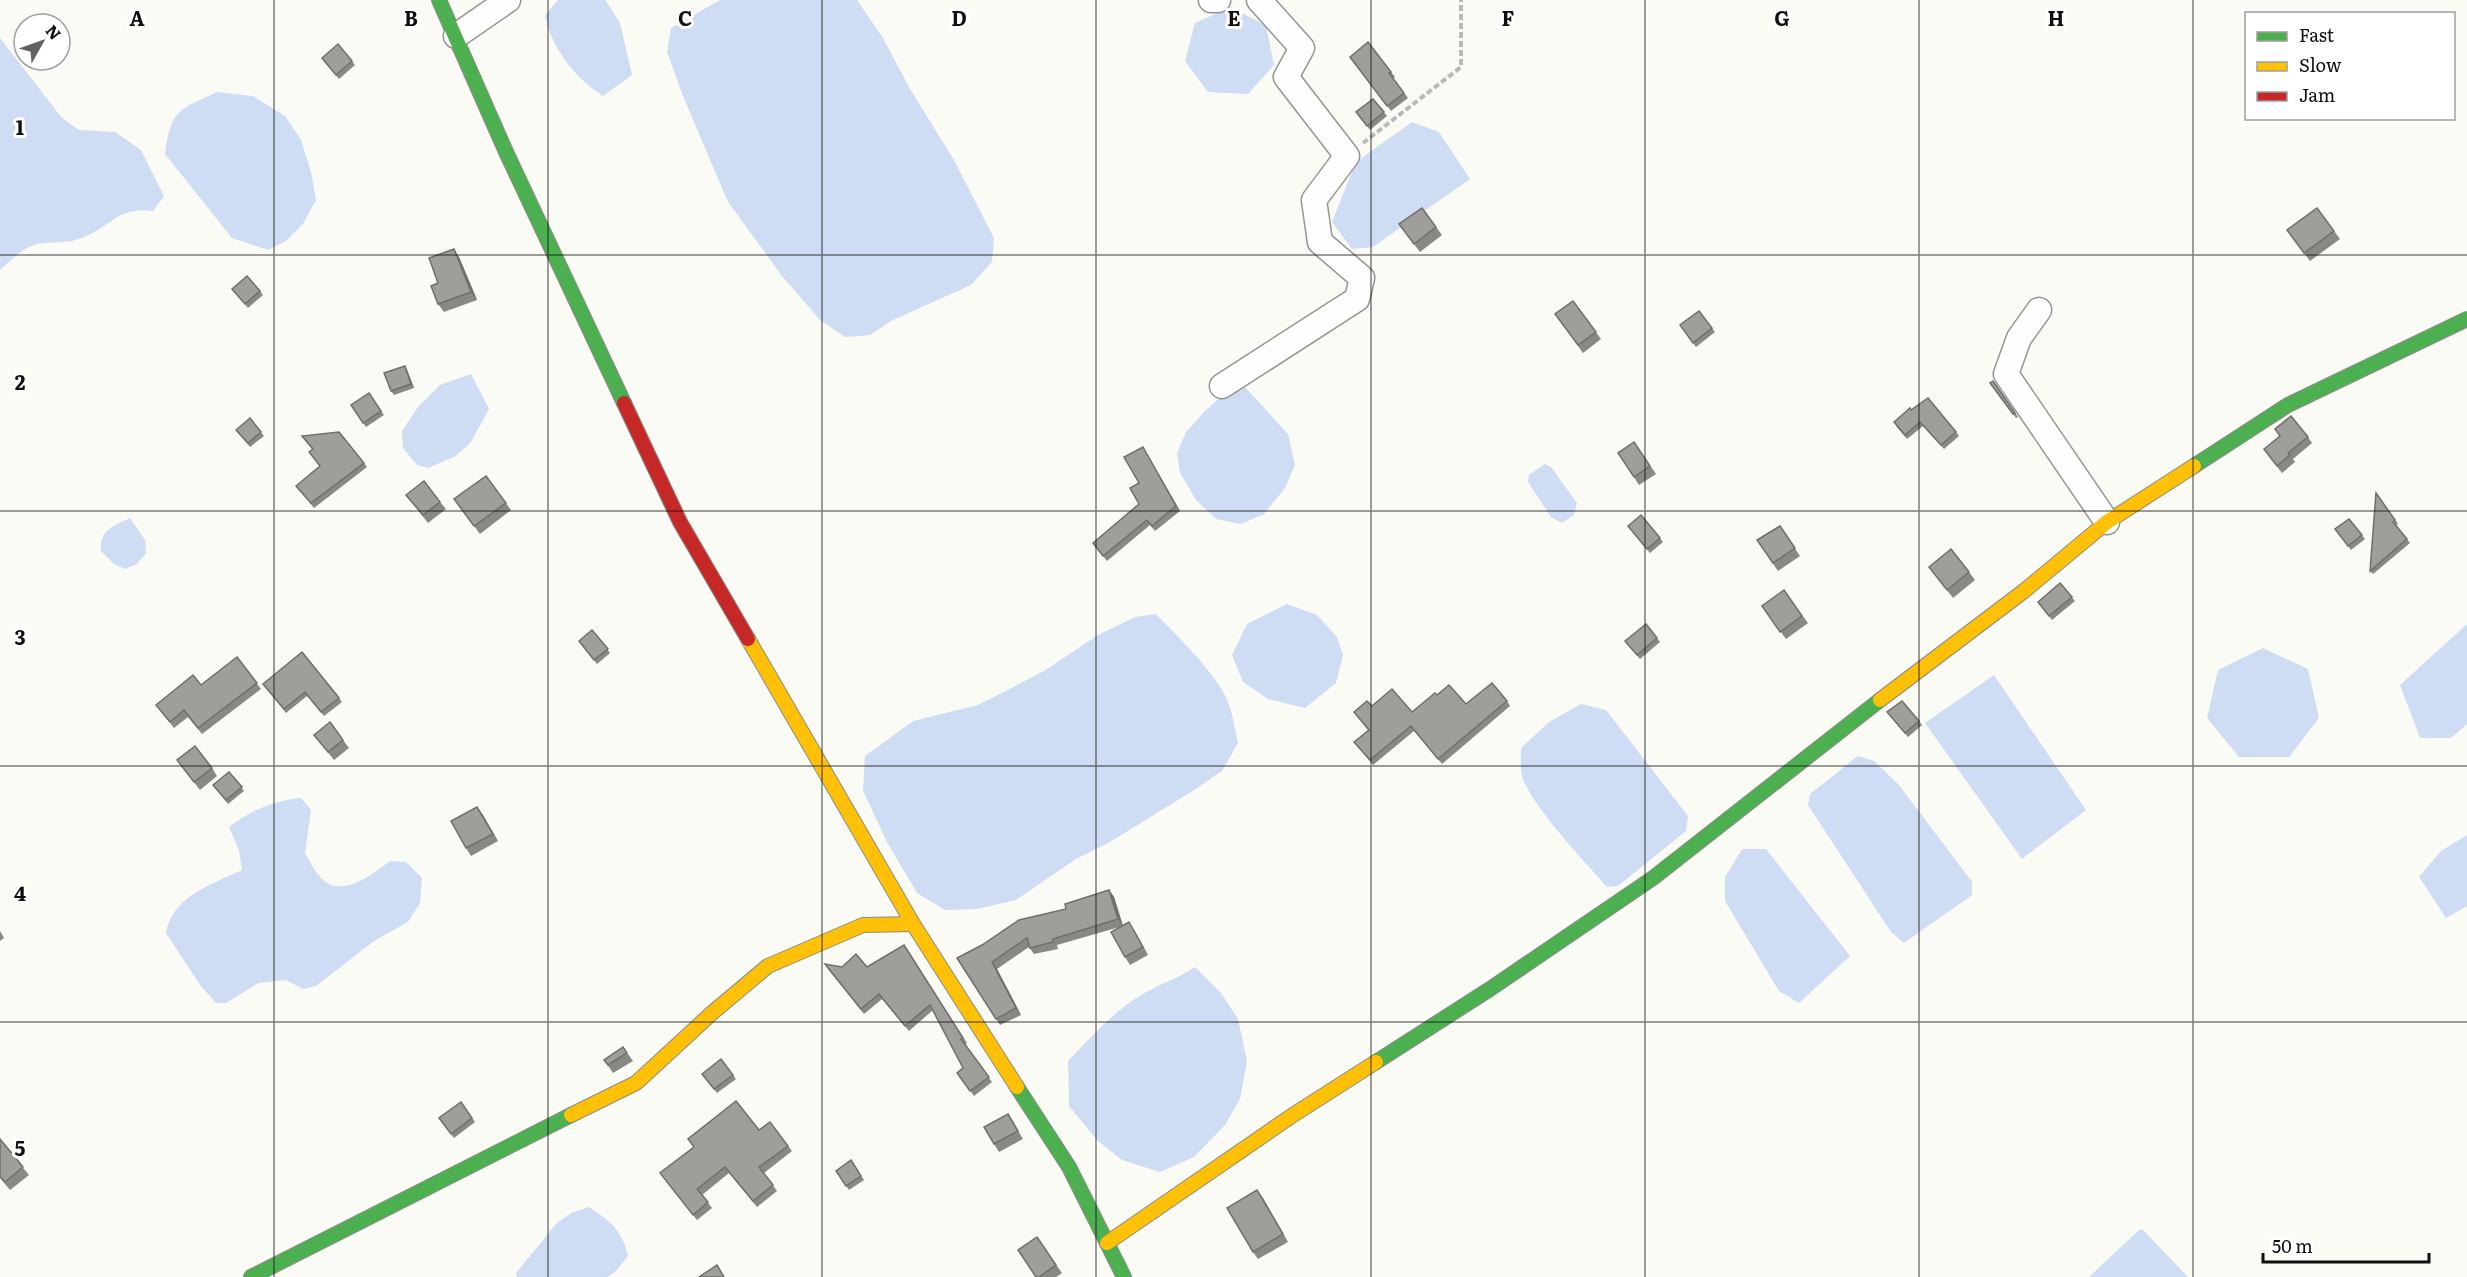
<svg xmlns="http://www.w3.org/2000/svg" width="2467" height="1277" font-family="Literata,serif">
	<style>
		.water { fill: #ceddf3 }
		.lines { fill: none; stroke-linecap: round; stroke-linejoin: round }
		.street-casing { stroke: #959593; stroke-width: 27 }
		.fast-casing { stroke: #8c8c89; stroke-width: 16 }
		.slow-casing { stroke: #8c8c89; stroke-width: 16 }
		.jam-casing { stroke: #8c8c89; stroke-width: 16 }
		.path { stroke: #b9b9b8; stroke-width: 4; stroke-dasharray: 6 3; stroke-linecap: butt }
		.street { stroke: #fefefe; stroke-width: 24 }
		.fast { stroke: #4caf50; stroke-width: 14 }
		.slow { stroke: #ffc107; stroke-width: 14 }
		.jam { stroke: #c62828; stroke-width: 14 }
		.wall { fill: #898884 }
		.shaded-wall { fill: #6f6f6c }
		.building { fill: #9f9e9a; stroke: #6f6f6c; stroke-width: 1.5 }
		.grid { fill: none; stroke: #0f0f0f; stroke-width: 1.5; stroke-opacity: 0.55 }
		.grid-label { font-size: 20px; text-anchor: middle; font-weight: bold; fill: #0f0f0f; stroke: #fff; stroke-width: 6; stroke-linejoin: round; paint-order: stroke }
	</style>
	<rect width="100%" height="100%" fill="#fbfbf5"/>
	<g class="water">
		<path d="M558,0H605L620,23L632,75L603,96C575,78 551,48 545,15Z"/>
		<polygon points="720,0 857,0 883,38 910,89 954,160 994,238 992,262 971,285 893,320 870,335 845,337 820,320 782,276 728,202 683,96 667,52 671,28"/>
		<polygon points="1231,7 1266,26 1274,65 1248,94 1208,92 1185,61 1195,23"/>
		<path d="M0,38L62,118L79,130L115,132L141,150L164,196L153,211C115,206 110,230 76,240C61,244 43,240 29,247C18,252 10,262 0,270Z"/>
		<path d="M217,92L253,96L285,116L301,140L311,172L316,200L303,224L286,241L268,250L232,238L165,154C171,109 179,110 217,92Z"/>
		<polygon points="1412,122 1439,132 1470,179 1373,247 1352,249 1332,222 1356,162"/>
		<polygon points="471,374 489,409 471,442 456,456 428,468 417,465 403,448 402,431 418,407 440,385"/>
		<polygon points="1245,387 1288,434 1295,465 1285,488 1264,514 1241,524 1216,519 1196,500 1180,473 1177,453 1186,432 1204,412 1229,389"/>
		<polygon points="1545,464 1551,467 1577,503 1574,515 1562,523 1551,517 1528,482 1529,475"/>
		<path d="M130,518L145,540L146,553L137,564L125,569L114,564L101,551C99,530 113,526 130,518Z"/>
		<polygon points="1287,604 1317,615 1337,637 1343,655 1336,683 1305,708 1268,699 1243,682 1232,655 1247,624"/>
		<path d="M1156,614C1176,635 1218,675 1228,702C1233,715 1235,730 1238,743L1222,771L1191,792L1110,842L1076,859L1016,900L977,909L945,910L917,893L888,844L863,791L865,756L913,721L978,705L1044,671L1098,635L1135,617Z"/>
		<polygon points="2467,624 2467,724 2451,738 2420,738 2400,685"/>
		<polygon points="2263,648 2308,669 2319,718 2289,757 2239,757 2207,718 2218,670"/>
		<polygon points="1994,675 2086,810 2022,859 1925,723"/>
		<path d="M1581,704L1606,710L1688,816L1686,831L1618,886L1607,887C1587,864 1529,803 1522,776C1520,768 1521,757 1521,748L1549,722Z"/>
		<polygon points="1858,756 1874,761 1899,785 1972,882 1972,895 1904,943 1891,932 1808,805 1810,794"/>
		<path d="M301,798L311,810L305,853C311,863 318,879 329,884C350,893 375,872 390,861L406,862L422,878L420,903L408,922L374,941L316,986L303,989L286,980L258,983L226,1003H216L200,985L166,933C172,896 213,884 242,870L239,850L229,827C252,810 272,801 301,798Z"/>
		<polygon points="2467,835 2467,906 2446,918 2419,877 2441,851"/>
		<polygon points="1742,849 1766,849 1850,956 1799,1003 1779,991 1725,901 1725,877"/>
		<path d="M1195,967L1221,993L1238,1019L1247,1061L1240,1099L1225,1125L1194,1157L1160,1172L1122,1160L1098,1141L1069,1106L1068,1061C1091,1037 1113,1012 1141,995C1159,984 1177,979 1195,967Z"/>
		<path d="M589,1207C610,1221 622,1230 628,1256L616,1271L607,1277H517L516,1273L557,1223L571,1213Z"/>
		<polygon points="2142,1229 2188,1277 2089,1277 2138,1231"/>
	</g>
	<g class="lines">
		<g class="street-casing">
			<g id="street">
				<polyline points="1211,0 1218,0"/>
				<polyline points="456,36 508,0"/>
				<polyline points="2039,310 2019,338 2006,374 2107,522"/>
				<polyline points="1222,386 1357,299 1362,278 1320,242 1314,200 1347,156 1286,77 1302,48 1259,0"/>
			</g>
		</g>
		<g class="fast-casing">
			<g id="fast">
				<polyline points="439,0 506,152 624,403"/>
				<polyline points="2194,466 2288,405 2467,319"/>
				<polyline points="1376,1062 1490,989 1653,878 1880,700"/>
				<polyline points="1017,1087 1069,1167 1124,1277"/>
				<polyline points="251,1277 571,1115"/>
			</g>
		</g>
		<g class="slow-casing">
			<g id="slow">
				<polyline points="748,639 913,924 1017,1087"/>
				<polyline points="1880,700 2024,591 2107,522 2194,466"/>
				<polyline points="571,1115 636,1083 712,1013 768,966 863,925 913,924"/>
				<polyline points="1107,1243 1293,1115 1376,1062"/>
			</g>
		</g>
		<g class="jam-casing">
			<polyline id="jam" points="624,403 680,522 748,639"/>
		</g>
		<polyline class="path" points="1363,143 1461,67 1461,0"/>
		<use href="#street" class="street"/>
		<use href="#fast" class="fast"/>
		<use href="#slow" class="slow"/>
		<use href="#jam" class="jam"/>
	</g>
	<g class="wall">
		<polygon points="1350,57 1391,72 1395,77 1393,78 1408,98 1391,111"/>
		<polygon points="324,61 352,61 355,65 339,79"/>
		<polygon points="1373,99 1387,116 1370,130 1356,112"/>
		<polygon points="1422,208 1442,235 1420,252 1399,224"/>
		<polygon points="2317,208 2340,239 2310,261 2287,230"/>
		<polygon points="459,257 477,300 444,312 438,304 438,283"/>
		<polygon points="260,291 263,295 248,308 235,292"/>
		<polygon points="1573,301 1601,339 1583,353 1555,314"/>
		<polygon points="1699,311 1715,332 1696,347 1680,325"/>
		<polygon points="405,366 407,370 414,388 394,395 391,391"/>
		<polygon points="1993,381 2018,417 2016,418 1990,383"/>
		<polygon points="369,393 384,415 366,427 351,405"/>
		<polygon points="1911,410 1956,432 1959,436 1944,449 1923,426 1907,439 1896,426"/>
		<polygon points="250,418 264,436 250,447 239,434"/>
		<polygon points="2275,429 2308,437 2312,443 2293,459 2295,462 2282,473 2268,455 2280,436"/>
		<polygon points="339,432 367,467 314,508 296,486 320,466 312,449 302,436"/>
		<polygon points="1634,442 1656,474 1639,485 1618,453"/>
		<polygon points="1146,452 1180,511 1155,531 1150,525 1107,561 1093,543 1139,504 1139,483"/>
		<polygon points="486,476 511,510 480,534 454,499"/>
		<polygon points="2376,493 2398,524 2396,525 2410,543 2373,574 2370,571"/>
		<polygon points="406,495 440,502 446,509 428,523"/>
		<polygon points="2349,519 2365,539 2351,550 2335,529"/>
		<polygon points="1780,526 1800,556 1778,571 1757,540"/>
		<polygon points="1631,530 1660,538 1663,542 1650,553"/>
		<polygon points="1929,567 1969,572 1975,580 1953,598"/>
		<polygon points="2060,583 2075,601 2052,620 2038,602"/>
		<polygon points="1784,590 1808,623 1786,639 1762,606"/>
		<polygon points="592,630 610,653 597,664 579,641"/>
		<polygon points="1657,638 1660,642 1640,659 1628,645"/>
		<polygon points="237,657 261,689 202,734 188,717 174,728 156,705 201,685"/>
		<polygon points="263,684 339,698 342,702 324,716 307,696 286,713"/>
		<polygon points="1437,695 1466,704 1507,701 1510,706 1442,764 1414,731 1373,765 1354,742 1368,730 1354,712 1372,706 1412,712"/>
		<polygon points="1890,716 1919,721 1922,725 1908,737"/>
		<polygon points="314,735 343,740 349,748 334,760"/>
		<polygon points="177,760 212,768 217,776 200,790"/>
		<polygon points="229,772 244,791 228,804 213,785"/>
		<polygon points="477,807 498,841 471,856 466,848"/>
		<polygon points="1109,890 1114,897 1123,926 1057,945 1058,949 1034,954 1029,947 997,969 1021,1015 1000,1025 957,958"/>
		<polygon points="1134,930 1148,955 1130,965 1125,957"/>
		<polygon points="0,931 4,938 0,941"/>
		<polygon points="904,945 967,1043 965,1044 992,1082 974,1096 957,1073 963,1068 933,1010 909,1031 882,999 864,1014 828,969 842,967 867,967"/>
		<polygon points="623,1047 633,1061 613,1073 604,1060"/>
		<polygon points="721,1059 736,1079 717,1093 702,1074"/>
		<polygon points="461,1102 475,1122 454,1138 439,1118"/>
		<polygon points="1008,1114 1023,1139 999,1152 994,1144"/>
		<polygon points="770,1122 792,1151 764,1173 777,1191 757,1207 729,1173 702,1195 712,1208 697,1220 664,1178 759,1130"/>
		<polygon points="0,1140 29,1175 10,1190 0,1178"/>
		<polygon points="851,1160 864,1180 849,1190 836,1171"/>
		<polygon points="1257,1190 1288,1242 1258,1259 1253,1252"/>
		<polygon points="1037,1237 1062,1273 1056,1277 1036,1277"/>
	</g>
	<g class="shaded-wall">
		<polygon points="454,249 459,257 477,300 471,292"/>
		<polygon points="405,366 407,370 414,388 411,384"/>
		<polygon points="1143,447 1146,452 1180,511 1176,506"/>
		<polygon points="477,807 483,815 498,841 493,834"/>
		<polygon points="1109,890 1114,897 1123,926 1118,919"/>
		<polygon points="1129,922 1134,930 1148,955 1143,947"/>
		<polygon points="992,962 997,969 1021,1015 1016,1008"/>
		<polygon points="1257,1190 1263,1198 1288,1242 1283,1234"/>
	</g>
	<g class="building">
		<polygon points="1368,42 1391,72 1389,73 1404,93 1387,106 1350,57"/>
		<polygon points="338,44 352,61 336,75 322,58"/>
		<polygon points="1373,99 1384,112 1367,126 1356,112"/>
		<polygon points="1422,208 1436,227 1414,244 1399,224"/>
		<polygon points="2317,208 2334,231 2304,253 2287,230"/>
		<polygon points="454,249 471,292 438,304 431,286 438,283 429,258"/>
		<polygon points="247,276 260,291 245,304 232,289"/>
		<polygon points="1573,301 1596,332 1578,345 1555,314"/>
		<polygon points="1699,311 1712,328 1693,343 1680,325"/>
		<polygon points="405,366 411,384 391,391 384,373"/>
		<polygon points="1993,381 2015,413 2013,414 1990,383"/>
		<polygon points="369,393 381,411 363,423 351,405"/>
		<polygon points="1928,398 1956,432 1941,445 1920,422 1905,435 1894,422 1910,408 1911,410"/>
		<polygon points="2291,416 2308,437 2288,453 2290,455 2277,466 2264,449 2280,436 2275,429"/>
		<polygon points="250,418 261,432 248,443 236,430"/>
		<polygon points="339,432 364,463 311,503 296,486 320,466 309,452 313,449 302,436"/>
		<polygon points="1634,442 1650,466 1634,477 1618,453"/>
		<polygon points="1143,447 1176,506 1152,526 1147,520 1103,556 1093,543 1139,504 1130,488 1139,483 1124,457"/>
		<polygon points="486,476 506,503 474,526 454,499"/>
		<polygon points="424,481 440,502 423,515 406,495"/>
		<polygon points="2376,493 2395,520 2393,522 2407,539 2370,571"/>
		<polygon points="1641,515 1660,538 1647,549 1628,526"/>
		<polygon points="2349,519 2362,535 2348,546 2335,529"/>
		<polygon points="1780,526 1795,548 1773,563 1757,540"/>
		<polygon points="1951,549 1969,572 1947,590 1929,567"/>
		<polygon points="2060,583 2072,597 2049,616 2038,602"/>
		<polygon points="1784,590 1802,616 1780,632 1762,606"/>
		<polygon points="1646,624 1657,638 1637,655 1625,641"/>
		<polygon points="592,630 608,649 594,660 579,641"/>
		<polygon points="302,652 339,698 321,712 305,692 284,709 263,684"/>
		<polygon points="237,657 257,683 198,728 184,710 170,722 156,705 193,675 201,685"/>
		<polygon points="1492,683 1507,701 1438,759 1411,726 1370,760 1354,742 1369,730 1354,712 1367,701 1372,706 1392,689 1412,712 1435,693 1437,695 1449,685 1466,704"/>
		<polygon points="1902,701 1919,721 1905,733 1887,712"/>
		<polygon points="330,722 343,740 328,752 314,735"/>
		<polygon points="195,746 212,768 194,782 177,760"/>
		<polygon points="229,772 242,787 226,800 213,785"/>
		<polygon points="477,807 493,834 466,848 451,821"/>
		<polygon points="1109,890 1118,919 1053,939 1053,942 1030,948 1027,938 992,962 1016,1008 996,1019 957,958 982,945 1019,920 1066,909 1065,904"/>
		<polygon points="1129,922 1143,947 1125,957 1111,932"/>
		<polygon points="904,945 963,1038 961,1039 989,1077 970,1091 957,1073 963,1068 930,1005 905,1026 879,994 861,1009 825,964 842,967 856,954 867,967"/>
		<polygon points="623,1047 627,1053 608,1065 604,1060"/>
		<polygon points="721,1059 733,1075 714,1089 702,1074"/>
		<polygon points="736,1101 759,1130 770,1122 788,1146 759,1167 773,1185 753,1201 725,1167 697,1189 708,1202 693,1215 660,1173 694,1147 688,1139"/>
		<polygon points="461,1102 472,1118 451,1134 439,1118"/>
		<polygon points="1008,1114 1018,1131 994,1144 984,1127"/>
		<polygon points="0,1139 23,1167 5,1182 0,1176"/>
		<polygon points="851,1160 861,1176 846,1186 836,1171"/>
		<polygon points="1257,1190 1283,1234 1253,1252 1227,1208"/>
		<polygon points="1037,1237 1056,1265 1039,1277 1036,1277 1018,1250"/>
		<polygon points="717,1265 724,1277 699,1277"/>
	</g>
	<path class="grid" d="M274,0V1277M548,0V1277M822,0V1277M1096,0V1277M1371,0V1277M1645,0V1277M1919,0V1277M2193,0V1277M0,255H2467M0,511H2467M0,766H2467M0,1022H2467"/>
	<g class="grid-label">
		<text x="137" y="26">A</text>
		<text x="411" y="26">B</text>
		<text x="685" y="26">C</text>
		<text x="959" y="26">D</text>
		<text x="1234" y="26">E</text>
		<text x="1508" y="26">F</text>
		<text x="1782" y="26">G</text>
		<text x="2056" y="26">H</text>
		<text x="20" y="135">1</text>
		<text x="20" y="390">2</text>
		<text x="20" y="645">3</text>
		<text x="20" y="901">4</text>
		<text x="20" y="1156">5</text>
	</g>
	<rect x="2245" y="12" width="210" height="108" fill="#ffffff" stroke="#9f9f9f" stroke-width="1.5"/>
	<rect x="2257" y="32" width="30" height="9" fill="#4caf50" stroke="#9f9f9f" stroke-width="1.5"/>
	<text x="2299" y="42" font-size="18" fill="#0f0f0f">Fast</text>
	<rect x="2257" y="62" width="30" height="9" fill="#ffc107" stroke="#9f9f9f" stroke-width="1.5"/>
	<text x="2299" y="72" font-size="18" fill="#0f0f0f">Slow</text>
	<rect x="2257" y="92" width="30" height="9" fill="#c62828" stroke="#9f9f9f" stroke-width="1.5"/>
	<text x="2299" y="102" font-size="18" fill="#0f0f0f">Jam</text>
	<g transform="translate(42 42) rotate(50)"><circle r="28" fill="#ffffff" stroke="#9f9f9f" stroke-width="1.5"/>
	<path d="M0-4.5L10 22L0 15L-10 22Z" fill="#626260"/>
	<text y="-9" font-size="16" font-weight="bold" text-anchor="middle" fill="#0f0f0f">N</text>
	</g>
	<path d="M2263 1253v9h166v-9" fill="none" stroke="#0f0f0f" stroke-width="3"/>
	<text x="2272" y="1253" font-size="18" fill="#0f0f0f" stroke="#ffffff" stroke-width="4.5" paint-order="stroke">50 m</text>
</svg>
